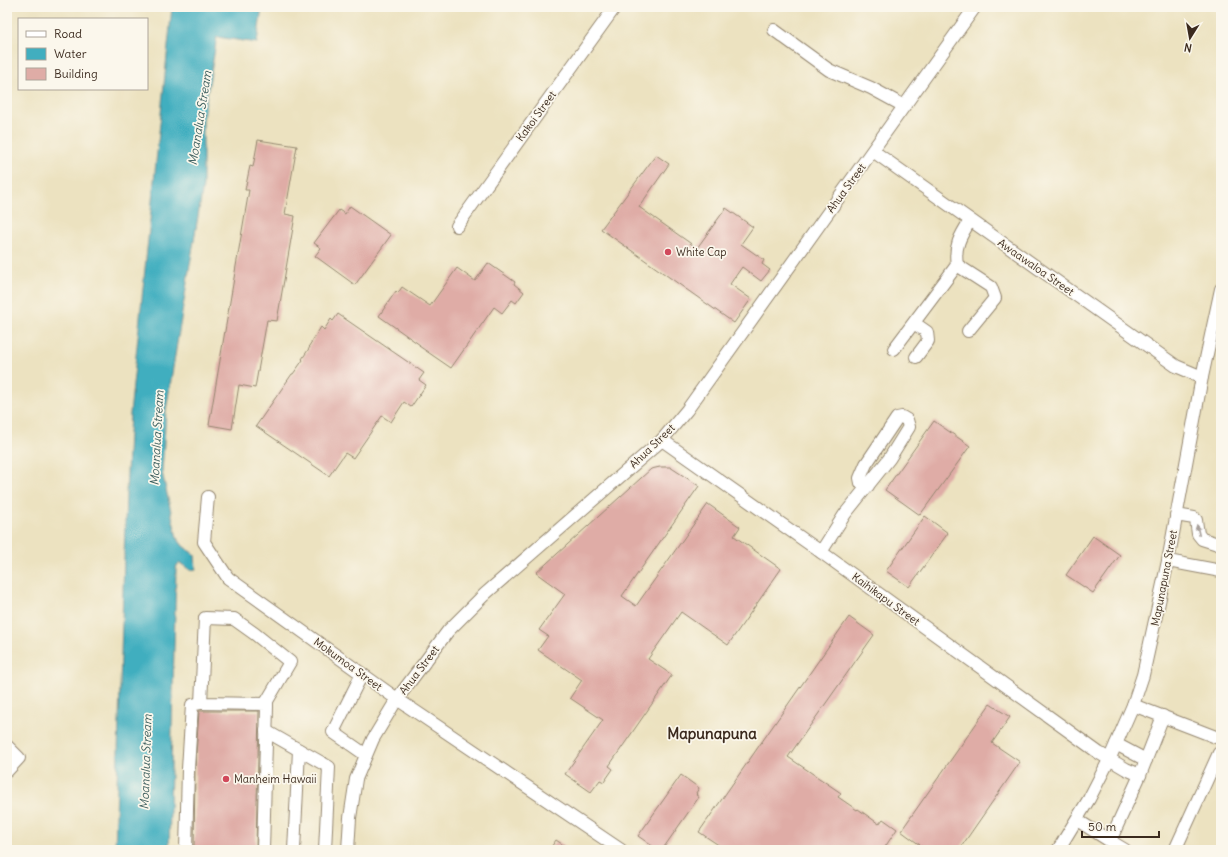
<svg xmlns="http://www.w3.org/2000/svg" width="1228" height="857" font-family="Delius,sans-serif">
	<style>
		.water { fill: #41aebf; stroke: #3e6c6e }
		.building { fill: #dfaca6 }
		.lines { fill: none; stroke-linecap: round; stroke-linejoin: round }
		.minor-casing { stroke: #94866f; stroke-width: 14 }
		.minor { stroke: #fff; stroke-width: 12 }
		.oneway { fill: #a79f9a }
		.poi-dot { fill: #d1495b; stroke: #fbf7ec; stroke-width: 1.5 }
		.labels { text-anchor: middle; stroke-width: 3.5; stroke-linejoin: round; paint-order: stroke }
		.street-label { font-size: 11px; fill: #3b2a1e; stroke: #fbf7ec }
		.poi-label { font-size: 11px; fill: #3b2a1e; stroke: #fbf7ec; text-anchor: start }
		.water-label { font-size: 12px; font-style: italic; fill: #3d5f5e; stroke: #fbf7ec }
		.district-label { font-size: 15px; font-weight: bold; fill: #3b2a1e; stroke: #fbf7ec }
	</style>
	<rect width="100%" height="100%" fill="#fbf7ec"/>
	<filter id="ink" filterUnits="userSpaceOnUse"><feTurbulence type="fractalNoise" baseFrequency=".025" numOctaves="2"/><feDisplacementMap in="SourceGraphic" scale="8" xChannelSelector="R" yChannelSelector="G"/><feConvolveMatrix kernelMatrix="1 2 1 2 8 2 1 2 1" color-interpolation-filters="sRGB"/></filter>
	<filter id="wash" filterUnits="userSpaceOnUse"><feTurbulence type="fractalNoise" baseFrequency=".012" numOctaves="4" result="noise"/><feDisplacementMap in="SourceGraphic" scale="16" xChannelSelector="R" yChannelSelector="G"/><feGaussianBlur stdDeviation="0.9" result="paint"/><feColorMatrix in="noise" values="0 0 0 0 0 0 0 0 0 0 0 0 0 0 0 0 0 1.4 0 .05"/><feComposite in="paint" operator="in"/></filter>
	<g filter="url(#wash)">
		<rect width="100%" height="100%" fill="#ece2c0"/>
		<polygon class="water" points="172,7 262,7 257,43 217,37 203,119 203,186 166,410 162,472 177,538 183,546 195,555 196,569 190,570 180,563 177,565 176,569 169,850 115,850 126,493 130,414"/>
		<g id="blocks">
			<g class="building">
				<polygon points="258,140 297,146 285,214 295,216 277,321 267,320 255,388 239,385 232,429 209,425 249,190 245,190 250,166 253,167"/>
				<polygon points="656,155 669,164 639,207 697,248 726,208 753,227 741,244 764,260 762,264 770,270 761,281 742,267 730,284 751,299 734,323 601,229"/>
				<polygon points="350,206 391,235 355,285 315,256 321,248 314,243 339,210 345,214"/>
				<polygon points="488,263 515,282 514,284 524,292 516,303 512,300 502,313 494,307 451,368 419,346 420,345 379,316 396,291 398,293 402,287 430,306 457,268 475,281"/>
				<polygon points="338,314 424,373 419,380 426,385 411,407 404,402 391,422 382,416 353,458 345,453 329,476 256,426 292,374 293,374 303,360 302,359 310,347 309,346 321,327 324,330 331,319 333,321"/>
				<polygon points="934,421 970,446 920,515 885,490"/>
				<polygon points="660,467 670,467 699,486 622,596 636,606 708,504 740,527 734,536 781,569 728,645 681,612 648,659 672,675 609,766 613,769 604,782 600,780 591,792 565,774 603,720 570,698 582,680 538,650 548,636 539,630 565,594 536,573 651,469"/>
				<polygon points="925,516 948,533 909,587 886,571"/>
				<polygon points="1093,536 1120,555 1093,593 1066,575"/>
				<polygon points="849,617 874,635 788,757 841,793 838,797 857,810 858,809 879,824 883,819 897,829 883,850 726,850 699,832"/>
				<polygon points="990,704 1010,717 992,743 1020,762 959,850 917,850 920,845 901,831"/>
				<polygon points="199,711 259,711 256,850 194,850 195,769"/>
				<polygon points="681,775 699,788 696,793 697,794 696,795 699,797 662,850 658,850 638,836"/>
				<polygon points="556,840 571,850 549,850"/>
			</g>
		</g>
	</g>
	<g filter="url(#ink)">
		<use href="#blocks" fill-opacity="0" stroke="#94866f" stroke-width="1"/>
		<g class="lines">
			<g class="minor-casing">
				<g id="minor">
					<polyline points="774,30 829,70 871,88 904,106"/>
					<polyline points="873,151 1176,366 1202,377"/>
					<polyline points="457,226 615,7"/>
					<polyline points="957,265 991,287 995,298 968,331"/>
					<polyline points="914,323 927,332 928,341 916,357"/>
					<path d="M894,349L957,265C954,247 960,236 970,221"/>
					<polyline points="662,440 821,552 1099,753 1126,769 1140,775 1110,841 1125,850"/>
					<polyline points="208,497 204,542 228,578 397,699 621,850"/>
					<polyline points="1176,515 1194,518 1196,520 1198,534 1202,539 1221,545"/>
					<polyline points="821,552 845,514 889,459 909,427 907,420 902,417 897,418 866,464 860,478 861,483 868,486"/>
					<polyline points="1168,561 1221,571"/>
					<polyline points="362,674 333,732 366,755"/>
					<polyline points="1133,705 1221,739"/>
					<polyline points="266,731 329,767 325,850"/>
					<polyline points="1116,744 1146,760"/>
					<polyline points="7,746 19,758 7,771"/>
					<polyline points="1140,775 1163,716"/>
					<polyline points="1077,820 1110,841"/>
					<polyline points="186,850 188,769 192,705 201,703"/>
					<polyline points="263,850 267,707 267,701 290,662 255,634 234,619 205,618 201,703 267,704"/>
					<polyline points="294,850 299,750"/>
					<polyline points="348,850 350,818 356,779 373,739 397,699 448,631 485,594 662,440 687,410 975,7"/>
					<polyline points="1058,850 1089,799 1109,760 1133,705 1143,675 1168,561 1202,377 1221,289"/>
					<polyline points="1175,850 1219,753 1221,754"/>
				</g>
			</g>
			<use href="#minor" class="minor"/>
		</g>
		<defs><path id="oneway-solid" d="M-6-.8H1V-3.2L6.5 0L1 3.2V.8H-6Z"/></defs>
		<use class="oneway" href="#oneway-solid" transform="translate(1198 530) rotate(-103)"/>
	</g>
	<g class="poi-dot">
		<circle cx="668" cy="252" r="4"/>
		<circle cx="226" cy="779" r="4"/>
	</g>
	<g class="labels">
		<g class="street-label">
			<text transform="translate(536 116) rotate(-54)" y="4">Kakoi Street</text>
			<text transform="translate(846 188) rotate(-54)" y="4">Ahua Street</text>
			<text transform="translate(1036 267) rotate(35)" y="4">Awaawaloa Street</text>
			<text transform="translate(652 446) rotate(-44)" y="4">Ahua Street</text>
			<text transform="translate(1164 578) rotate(-79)" y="4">Mapunapuna Street</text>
			<text transform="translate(886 599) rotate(36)" y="4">Kaihikapu Street</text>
			<text transform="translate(348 664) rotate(36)" y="4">Mokumoa Street</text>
			<text transform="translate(419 670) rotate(-53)" y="4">Ahua Street</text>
		</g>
		<g class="poi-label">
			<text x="676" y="256">White Cap</text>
			<text x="234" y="783">Manheim Hawaii</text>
		</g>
		<g class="water-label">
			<text transform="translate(200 118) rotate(-81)" y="4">Moanalua Stream</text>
			<text transform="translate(157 438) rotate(-87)" y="4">Moanalua Stream</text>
			<text transform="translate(146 762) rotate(-88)" y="4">Moanalua Stream</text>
		</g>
		<g class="district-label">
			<text x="712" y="739">Mapunapuna</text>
		</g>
	</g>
	<rect width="1228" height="857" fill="none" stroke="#fbf7ec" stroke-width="24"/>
	<rect x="18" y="18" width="130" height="72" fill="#fbf7ec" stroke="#aea59a"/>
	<rect x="26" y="31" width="20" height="6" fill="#ffffff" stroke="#aea59a"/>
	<text x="54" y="38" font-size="12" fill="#3b2a1e">Road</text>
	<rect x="26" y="48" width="20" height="12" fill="#41aebf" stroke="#aea59a"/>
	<text x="54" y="58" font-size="12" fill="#3b2a1e">Water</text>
	<rect x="26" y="68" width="20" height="12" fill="#dfaca6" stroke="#aea59a"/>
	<text x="54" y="78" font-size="12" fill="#3b2a1e">Building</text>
	<g transform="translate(1190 38) rotate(191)" stroke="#fbf7ec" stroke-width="3" paint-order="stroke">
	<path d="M0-3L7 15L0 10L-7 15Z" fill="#3b2a1e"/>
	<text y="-6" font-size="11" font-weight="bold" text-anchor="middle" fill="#3b2a1e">N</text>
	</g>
	<path d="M1082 831v6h77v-6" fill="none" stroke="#3b2a1e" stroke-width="2"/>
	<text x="1088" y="831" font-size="12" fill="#3b2a1e" stroke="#fbf7ec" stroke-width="3" paint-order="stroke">50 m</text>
</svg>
